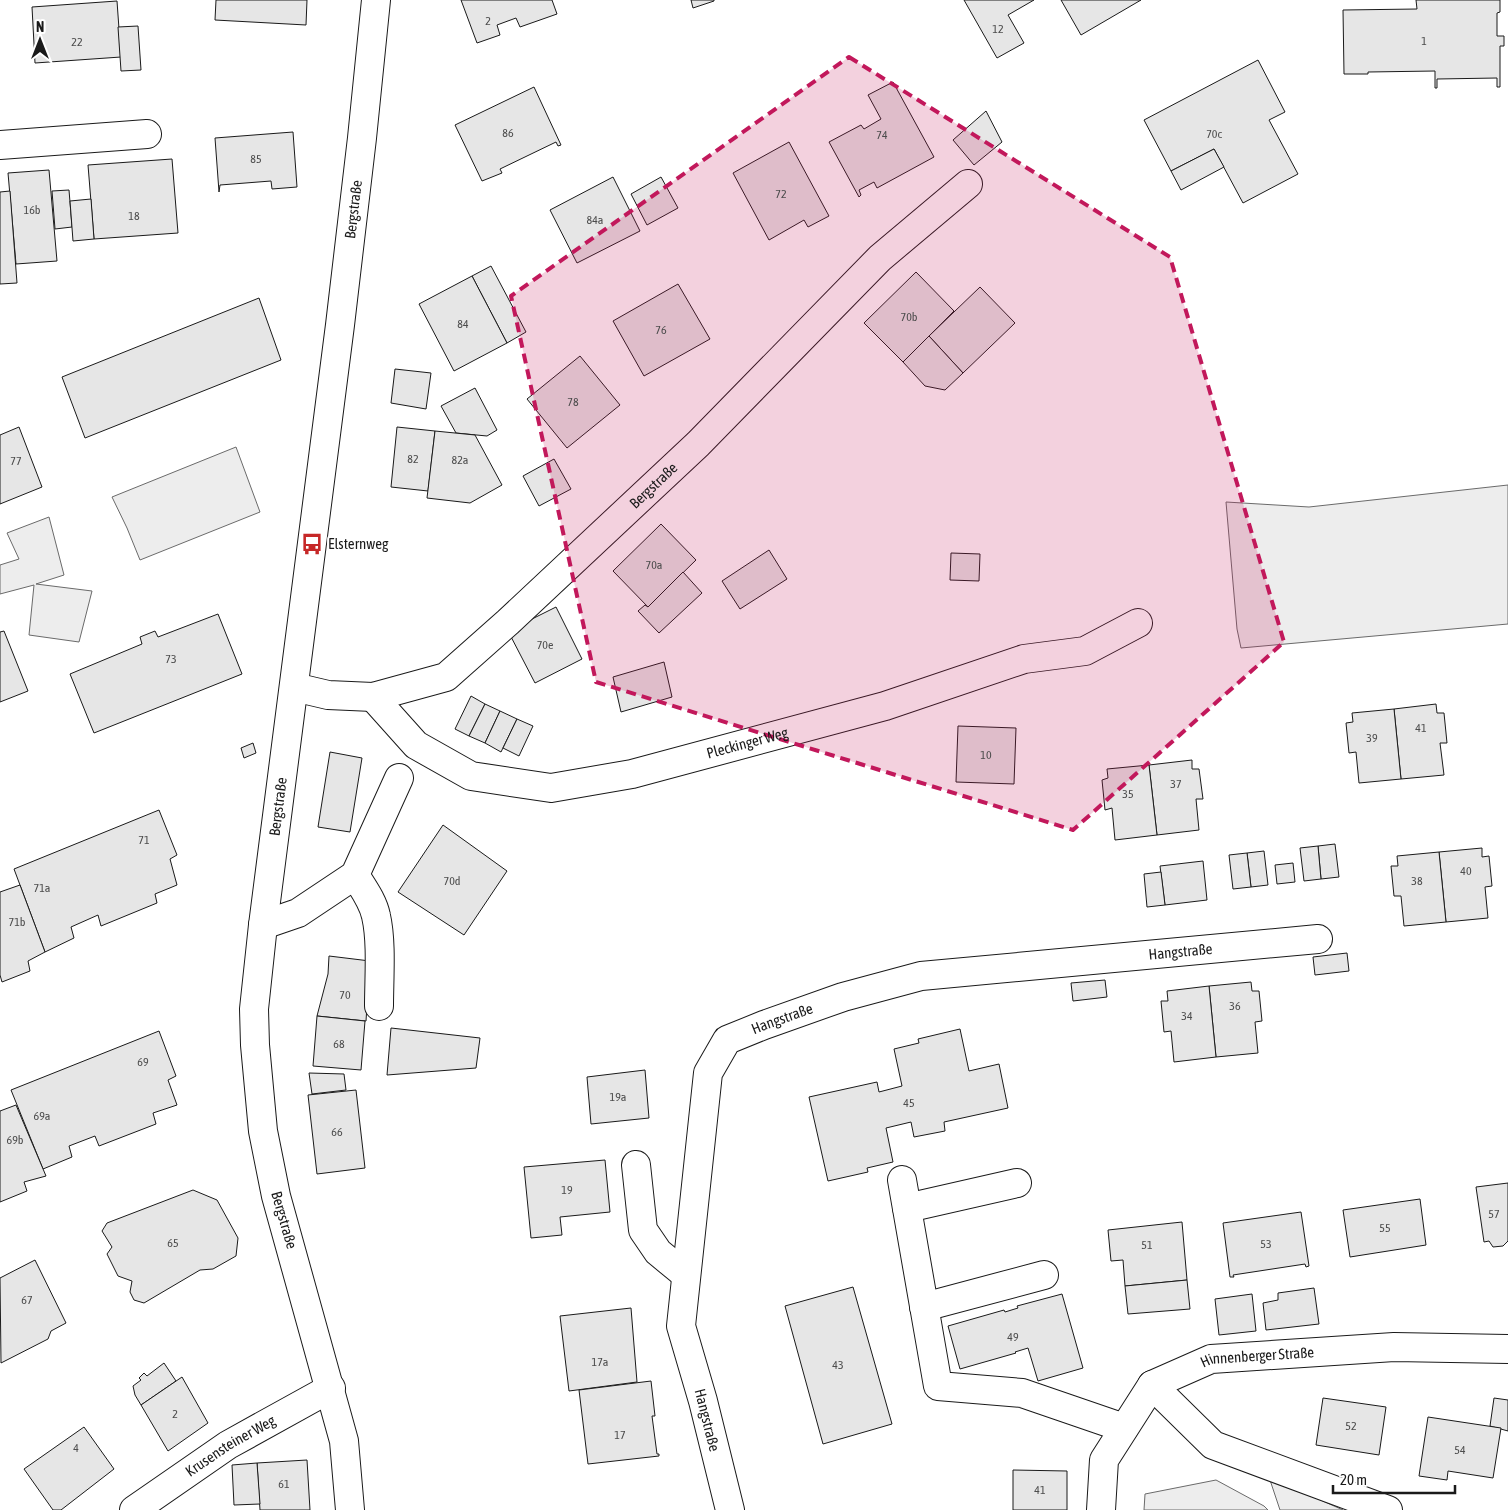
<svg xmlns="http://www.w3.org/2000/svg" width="1508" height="1510" font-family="'Asap Condensed',sans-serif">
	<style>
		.built { fill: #ededed; stroke: #6a6a6a }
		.building { fill: #e6e6e6; stroke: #1a1a1a }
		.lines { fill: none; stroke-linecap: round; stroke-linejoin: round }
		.minor-casing { stroke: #1a1a1a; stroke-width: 30 }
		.minor { stroke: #fff; stroke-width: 28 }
		.marked { fill: #c2185b; fill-opacity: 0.2; stroke: #c2185b; stroke-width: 4; stroke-dasharray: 10 6; stroke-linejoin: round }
		.labels { text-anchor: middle; stroke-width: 4; stroke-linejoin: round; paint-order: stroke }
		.number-label { font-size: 12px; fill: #4d4d4d }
		.street-label { font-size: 15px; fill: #1a1a1a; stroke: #fff }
		.poi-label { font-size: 15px; fill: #1a1a1a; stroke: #fff; text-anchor: start }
	</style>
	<rect width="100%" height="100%" fill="#fff"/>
	<g class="built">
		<polygon points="236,447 260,512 140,560 127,528 112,497"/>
		<polygon points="1508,485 1508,624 1241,648 1237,629 1226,502 1309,507"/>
		<polygon points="49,517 64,575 36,584 92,591 79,642 29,635 34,585 0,594 0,565 19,559 7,533"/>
		<polygon points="1269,1477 1343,1510 1280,1510"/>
		<polygon points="1216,1480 1264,1506 1268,1510 1144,1510 1145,1494"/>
	</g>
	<g class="building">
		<polygon points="216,0 307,0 306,25 215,20"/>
		<polygon points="461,0 552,0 557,14 520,27 516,18 497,25 500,35 477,43"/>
		<polygon points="691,0 714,0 714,1 693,8"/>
		<polygon points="964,0 1034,0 1008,15 1024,43 997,58"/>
		<polygon points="1061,0 1141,0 1081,35"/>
		<polygon points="1416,0 1500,0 1500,12 1497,13 1497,36 1504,36 1504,46 1500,46 1500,87 1497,87 1497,78 1437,79 1437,88 1435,88 1435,71 1368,72 1368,74 1344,74 1343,10 1417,9"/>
		<polygon points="117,1 121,57 35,63 32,7"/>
		<polygon points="138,26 141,70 121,71 118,27"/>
		<polygon points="1258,60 1285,112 1269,120 1298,174 1243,203 1214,149 1171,171 1144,120"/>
		<polygon points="893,82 934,157 877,188 874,182 859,190 861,195 859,197 829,142 861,125 864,129 881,119 868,95"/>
		<polygon points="534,87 561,145 558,146 556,142 500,169 502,173 482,181 455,125"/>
		<polygon points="986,111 1002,142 974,165 953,140"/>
		<polygon points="293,132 297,187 272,189 271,181 220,185 219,192 215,138"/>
		<polygon points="789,142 829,216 808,227 804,220 769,240 733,173"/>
		<polygon points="1214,149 1224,167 1181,190 1171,171"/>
		<polygon points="172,159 178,233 94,239 88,165"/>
		<polygon points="49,170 57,261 16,264 8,173"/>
		<polygon points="613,177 640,231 577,263 550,210"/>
		<polygon points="661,177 678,208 647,225 631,194"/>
		<polygon points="69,190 72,227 55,229 52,191"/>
		<polygon points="10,191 17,283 0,284 0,192"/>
		<polygon points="91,199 94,239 73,241 70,201"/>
		<polygon points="491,266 526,332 507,343 472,276"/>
		<polygon points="916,272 954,311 903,362 864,323"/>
		<polygon points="472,276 507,343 454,371 419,304"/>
		<polygon points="678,284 710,339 644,376 613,321"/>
		<polygon points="980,287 1015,323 963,373 929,336"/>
		<polygon points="259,298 281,360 85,438 62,377"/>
		<polygon points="929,336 963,373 945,390 925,386 903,362"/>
		<polygon points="580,356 620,405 567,448 527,399"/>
		<polygon points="395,369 431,373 426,409 391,403"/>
		<polygon points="475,388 497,430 487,436 456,433 441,406"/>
		<polygon points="19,427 42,487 0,504 0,435"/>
		<polygon points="397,427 435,431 428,491 391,487"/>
		<polygon points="435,431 475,435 502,485 470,503 427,498"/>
		<polygon points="554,459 571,489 539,506 523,476"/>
		<polygon points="661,524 696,560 648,607 613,571"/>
		<polygon points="769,550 787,579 740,609 722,581"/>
		<polygon points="951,553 980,554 979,581 950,580"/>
		<polygon points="683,572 702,593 659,633 638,611 645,605 648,607"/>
		<polygon points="556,607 582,659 535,683 508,631"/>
		<polygon points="218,614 242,674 94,733 70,674 142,644 140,637 155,631 158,637"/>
		<polygon points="4,631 28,691 0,702 0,632"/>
		<polygon points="664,662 672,697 621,712 613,677"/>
		<polygon points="471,696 485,704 469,736 455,729"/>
		<polygon points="485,704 500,711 485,743 469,736"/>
		<polygon points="1436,704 1437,713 1444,713 1447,743 1440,743 1444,775 1401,779 1394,709"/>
		<polygon points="1394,709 1401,779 1359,783 1356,752 1349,753 1346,723 1353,722 1352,713"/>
		<polygon points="500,711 517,719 501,752 485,743"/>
		<polygon points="517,719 533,726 519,756 503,748"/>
		<polygon points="958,726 1016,728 1014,784 956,782"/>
		<polygon points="253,743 256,753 244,758 241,748"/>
		<polygon points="330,752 362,758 350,832 318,827"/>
		<polygon points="1192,760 1192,769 1199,769 1203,799 1196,799 1199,830 1157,835 1149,765"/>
		<polygon points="1149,765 1157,835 1115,840 1112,808 1105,810 1102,780 1108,778 1107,769"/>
		<polygon points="159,810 177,855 170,859 177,885 155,894 157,903 101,926 98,915 71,927 74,938 45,952 14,869"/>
		<polygon points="443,825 507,871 464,935 398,892"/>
		<polygon points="1335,844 1339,877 1321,879 1318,846"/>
		<polygon points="1318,846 1321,879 1304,881 1300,848"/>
		<polygon points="1482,848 1482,857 1489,856 1492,886 1485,887 1488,918 1446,922 1439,852"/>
		<polygon points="1264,851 1268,885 1251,887 1247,853"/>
		<polygon points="1439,852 1446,922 1404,926 1401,896 1394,896 1391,866 1398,866 1397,856"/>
		<polygon points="1247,853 1251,887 1233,889 1229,855"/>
		<polygon points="1203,861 1207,900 1165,905 1160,866"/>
		<polygon points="1293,863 1295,882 1277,884 1275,865"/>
		<polygon points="1161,872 1165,905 1147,907 1144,874"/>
		<polygon points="20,885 45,952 28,961 30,971 2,982 0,975 0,892"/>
		<polygon points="1347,953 1349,971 1315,975 1313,957"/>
		<polygon points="329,956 370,961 366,1021 317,1016 328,974"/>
		<polygon points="1105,980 1107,997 1073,1001 1071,983"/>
		<polygon points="1251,982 1252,991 1259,991 1262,1021 1255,1022 1258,1053 1216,1057 1209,986"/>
		<polygon points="1209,986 1216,1057 1174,1062 1171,1031 1164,1032 1161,1001 1168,1001 1167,991"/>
		<polygon points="317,1016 365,1021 361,1070 313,1066"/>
		<polygon points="391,1028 480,1038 476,1068 387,1075"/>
		<polygon points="960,1029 969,1071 999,1064 1008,1108 944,1122 945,1131 914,1137 911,1122 886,1128 893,1162 867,1168 868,1172 828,1181 809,1097 877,1082 879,1092 902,1086 894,1049 919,1043 918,1039"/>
		<polygon points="159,1031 176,1076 168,1080 177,1105 153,1113 156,1124 99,1146 95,1136 69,1146 72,1157 43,1169 11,1090"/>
		<polygon points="645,1070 649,1118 591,1124 587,1077"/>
		<polygon points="309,1073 344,1074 346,1090 312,1094"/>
		<polygon points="356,1090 365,1168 317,1174 308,1095"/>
		<polygon points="16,1105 46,1176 24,1182 27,1191 0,1202 0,1111"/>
		<polygon points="605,1160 610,1212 560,1217 562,1235 531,1238 524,1167"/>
		<polygon points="1508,1183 1508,1241 1503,1246 1493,1247 1489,1241 1484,1242 1476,1187"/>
		<polygon points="193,1190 217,1200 238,1238 236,1256 213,1269 200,1270 144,1303 134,1300 130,1292 132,1281 118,1276 107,1254 112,1247 102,1231 107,1223"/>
		<polygon points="1420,1199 1426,1245 1350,1257 1343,1210"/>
		<polygon points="1301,1212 1309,1266 1306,1267 1305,1264 1233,1275 1234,1277 1230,1277 1223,1223"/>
		<polygon points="1182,1222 1187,1280 1125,1286 1123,1260 1111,1261 1108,1230"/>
		<polygon points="35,1260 66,1323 51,1331 48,1339 1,1363 0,1278"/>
		<polygon points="1187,1280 1190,1309 1128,1314 1125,1286"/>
		<polygon points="853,1287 892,1424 823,1444 785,1306"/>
		<polygon points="1314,1288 1319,1324 1266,1330 1263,1303 1278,1300 1278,1293"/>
		<polygon points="1062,1294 1083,1368 1038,1381 1028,1348 1015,1352 1016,1353 960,1369 948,1326 1004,1310 1005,1312 1018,1308 1017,1306"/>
		<polygon points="1252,1294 1256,1331 1219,1335 1215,1299"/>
		<polygon points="631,1308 637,1382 569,1391 560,1316"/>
		<polygon points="164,1363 176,1381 141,1405 135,1395 133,1386 141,1380 139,1378 144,1373 147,1376"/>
		<polygon points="182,1377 208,1423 168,1451 141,1405"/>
		<polygon points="651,1381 655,1416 652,1416 657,1454 659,1454 659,1456 588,1464 579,1390"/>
		<polygon points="1323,1398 1386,1407 1379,1455 1316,1445"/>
		<polygon points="1494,1398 1508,1400 1508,1431 1490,1426"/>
		<polygon points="1428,1417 1501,1428 1493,1478 1448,1471 1447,1480 1419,1476"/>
		<polygon points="84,1427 114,1469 61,1510 53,1510 24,1469"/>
		<polygon points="307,1460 310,1510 260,1510 257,1463"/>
		<polygon points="257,1463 260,1504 234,1505 232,1465"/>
		<polygon points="1013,1470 1067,1471 1067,1510 1013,1510"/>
	</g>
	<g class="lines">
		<g class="minor-casing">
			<g id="minor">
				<polyline points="0,145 147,134"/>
				<path id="s1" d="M294,687L328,695L373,697L446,677L508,622L698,444L880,258L968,184"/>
				<path id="s2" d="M373,697L416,745L471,776L551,788L632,774L885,706L1024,659L1085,651L1138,623"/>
				<path d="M355,875C363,888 373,901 376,916C382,942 379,979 379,1006"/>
				<polyline points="263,925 298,913 355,875 399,778"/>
				<polyline points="636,1165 643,1230 658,1252 686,1275"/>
				<polyline points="902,1180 938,1386 1022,1393 1124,1428"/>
				<polyline points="907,1208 1017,1183"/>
				<polyline points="924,1307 1044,1275"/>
				<polyline points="1152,1385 1213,1445 1388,1510"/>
				<path id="s3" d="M134,1510L228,1445L331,1388"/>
				<path id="s4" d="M350,1510L344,1441L276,1196L263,1131L255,1045L254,1009L263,925L340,325L362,138L376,0"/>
				<path id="s5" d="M730,1510L703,1401L681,1326L708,1073L727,1040L764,1025L843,997L921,976L1318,939"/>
				<path id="s6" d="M1101,1510L1104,1460L1152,1385L1211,1359L1394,1347L1508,1349"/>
			</g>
		</g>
		<use href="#minor" class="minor"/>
	</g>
	<path class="marked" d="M849,57L1170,257L1284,642L1073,830L596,682L511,296Z"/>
	<defs>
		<g id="bus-bare" transform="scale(1.725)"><path d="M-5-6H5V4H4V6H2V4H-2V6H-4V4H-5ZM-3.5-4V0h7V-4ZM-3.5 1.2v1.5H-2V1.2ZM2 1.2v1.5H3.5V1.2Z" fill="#c62828" stroke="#fff" stroke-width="2.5" paint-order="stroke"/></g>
	</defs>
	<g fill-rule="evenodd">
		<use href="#bus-bare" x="312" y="544"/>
	</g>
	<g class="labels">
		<g class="number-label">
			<text x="488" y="25">2</text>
			<text x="998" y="33">12</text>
			<text x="1424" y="45">1</text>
			<text x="77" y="46">22</text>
			<text x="508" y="137">86</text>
			<text x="1214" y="138">70c</text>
			<text x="882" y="139">74</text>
			<text x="256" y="163">85</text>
			<text x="781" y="198">72</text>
			<text x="32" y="214">16b</text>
			<text x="134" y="220">18</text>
			<text x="595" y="224">84a</text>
			<text x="909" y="321">70b</text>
			<text x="463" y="328">84</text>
			<text x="661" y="334">76</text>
			<text x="573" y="406">78</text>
			<text x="413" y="463">82</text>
			<text x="460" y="464">82a</text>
			<text x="16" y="465">77</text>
			<text x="654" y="569">70a</text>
			<text x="545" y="649">70e</text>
			<text x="171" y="663">73</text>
			<text x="1421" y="732">41</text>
			<text x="1372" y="742">39</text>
			<text x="986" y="759">10</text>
			<text x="1176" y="788">37</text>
			<text x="1128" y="798">35</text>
			<text x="144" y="844">71</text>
			<text x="1466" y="875">40</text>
			<text x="452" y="885">70d</text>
			<text x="1417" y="885">38</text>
			<text x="42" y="892">71a</text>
			<text x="17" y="926">71b</text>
			<text x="345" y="999">70</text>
			<text x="1235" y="1010">36</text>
			<text x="1187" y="1020">34</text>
			<text x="339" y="1048">68</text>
			<text x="143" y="1066">69</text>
			<text x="618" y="1101">19a</text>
			<text x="909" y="1107">45</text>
			<text x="42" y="1120">69a</text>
			<text x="337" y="1136">66</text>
			<text x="15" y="1144">69b</text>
			<text x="567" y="1194">19</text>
			<text x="1494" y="1218">57</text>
			<text x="1385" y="1232">55</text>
			<text x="173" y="1247">65</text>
			<text x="1266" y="1248">53</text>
			<text x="1147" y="1249">51</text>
			<text x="27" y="1304">67</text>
			<text x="1013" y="1341">49</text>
			<text x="600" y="1366">17a</text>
			<text x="838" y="1369">43</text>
			<text x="175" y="1418">2</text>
			<text x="1351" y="1430">52</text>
			<text x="620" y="1439">17</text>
			<text x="76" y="1452">4</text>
			<text x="1460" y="1454">54</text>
			<text x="284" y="1488">61</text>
			<text x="1040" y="1494">41</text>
		</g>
		<g class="street-label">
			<text dy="5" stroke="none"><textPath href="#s4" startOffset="1318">Bergstraße</textPath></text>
			<text dy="5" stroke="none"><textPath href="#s1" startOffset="438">Bergstraße</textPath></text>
			<text dy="5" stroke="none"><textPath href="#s2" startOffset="410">Pleckinger Weg</textPath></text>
			<text dy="5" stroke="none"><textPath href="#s4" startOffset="716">Bergstraße</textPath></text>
			<text dy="5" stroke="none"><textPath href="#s5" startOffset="948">Hangstraße</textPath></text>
			<text dy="5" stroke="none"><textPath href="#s5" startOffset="542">Hangstraße</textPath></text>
			<text transform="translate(284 1220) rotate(74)" y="5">Bergstraße</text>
			<text dy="5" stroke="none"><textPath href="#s6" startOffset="250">Hinnenberger Straße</textPath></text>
			<text transform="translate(707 1420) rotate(76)" y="5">Hangstraße</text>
			<text dy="5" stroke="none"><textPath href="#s3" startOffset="116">Krusensteiner Weg</textPath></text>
		</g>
		<g class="poi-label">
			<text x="328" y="549">Elsternweg</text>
		</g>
	</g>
	<g transform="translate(40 40)" stroke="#ffffff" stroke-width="4" paint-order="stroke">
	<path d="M0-4L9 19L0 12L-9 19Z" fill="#1a1a1a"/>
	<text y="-8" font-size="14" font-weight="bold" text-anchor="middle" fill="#1a1a1a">N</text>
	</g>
	<path d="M1333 1485v8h122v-8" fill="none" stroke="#1a1a1a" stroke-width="2.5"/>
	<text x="1340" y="1485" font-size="15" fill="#1a1a1a" stroke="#ffffff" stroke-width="4" paint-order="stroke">20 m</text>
</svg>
